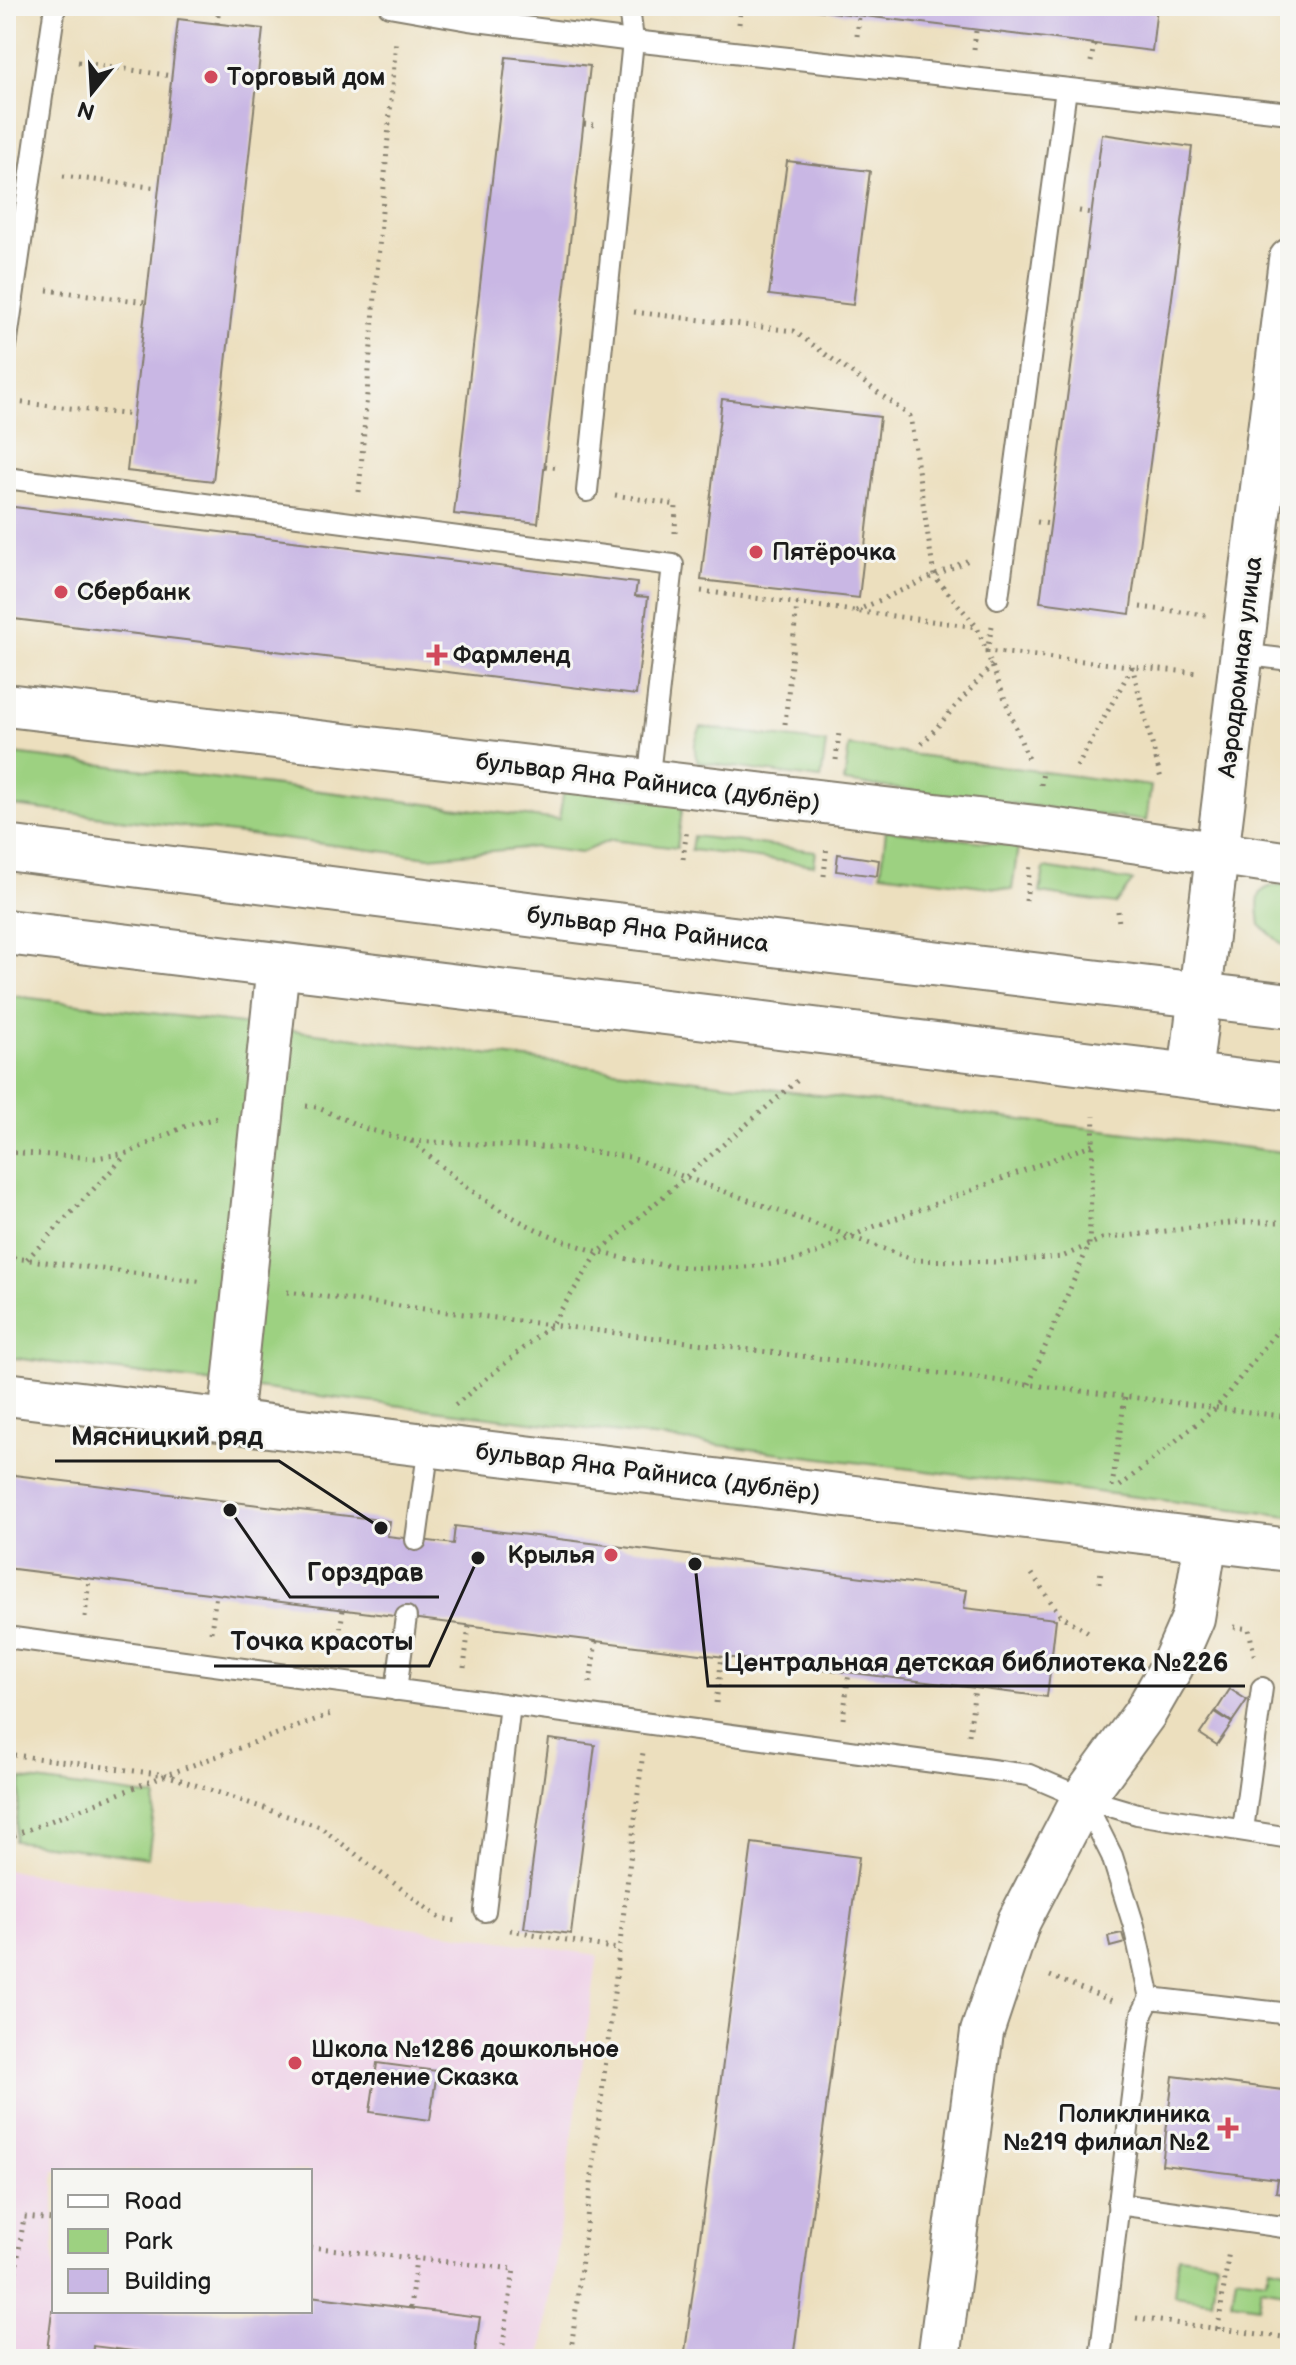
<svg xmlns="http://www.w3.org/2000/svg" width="1296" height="2365" font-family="'Balsamiq Sans',sans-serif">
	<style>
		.built { fill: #eed0e7; fill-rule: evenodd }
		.green { fill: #9dd181; stroke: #5c764e; stroke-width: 2 }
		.building { fill: #c9b7e4 }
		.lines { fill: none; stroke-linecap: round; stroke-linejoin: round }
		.service-casing { stroke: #847e6d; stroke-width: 24 }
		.minor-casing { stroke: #847e6d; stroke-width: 46 }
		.secondary-casing { stroke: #847e6d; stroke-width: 48 }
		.path { stroke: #847e6d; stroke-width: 5; stroke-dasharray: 2 6; stroke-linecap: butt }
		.service { stroke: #fff; stroke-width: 20 }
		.minor { stroke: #fff; stroke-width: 42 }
		.secondary { stroke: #fff; stroke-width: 44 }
		.poi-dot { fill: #d1495b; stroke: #f6f6f2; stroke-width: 3 }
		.labels { text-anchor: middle; stroke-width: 6; stroke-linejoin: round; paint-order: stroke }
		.poi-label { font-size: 24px; font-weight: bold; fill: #1c1c1c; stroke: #f6f6f2; text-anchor: start }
		.street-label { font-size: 24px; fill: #1c1c1c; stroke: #f6f6f2 }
		.leader { fill: none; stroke: #1c1c1c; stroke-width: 3 }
		.callout-dot { fill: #1c1c1c; stroke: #f6f6f2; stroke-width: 3 }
		.callout-label { font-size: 26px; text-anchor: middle; font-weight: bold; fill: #1c1c1c; stroke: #f6f6f2; stroke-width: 6; stroke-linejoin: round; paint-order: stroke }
	</style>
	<rect width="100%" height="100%" fill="#f6f6f2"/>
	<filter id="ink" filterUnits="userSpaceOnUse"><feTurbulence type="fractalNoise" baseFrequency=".0125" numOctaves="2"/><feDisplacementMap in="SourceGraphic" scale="16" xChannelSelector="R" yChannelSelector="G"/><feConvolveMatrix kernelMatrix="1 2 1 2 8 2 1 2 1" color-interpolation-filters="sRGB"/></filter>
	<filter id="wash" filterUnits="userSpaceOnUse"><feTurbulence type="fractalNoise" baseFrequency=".006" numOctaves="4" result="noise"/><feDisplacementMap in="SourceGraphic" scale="32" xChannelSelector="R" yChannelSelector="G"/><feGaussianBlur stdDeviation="1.8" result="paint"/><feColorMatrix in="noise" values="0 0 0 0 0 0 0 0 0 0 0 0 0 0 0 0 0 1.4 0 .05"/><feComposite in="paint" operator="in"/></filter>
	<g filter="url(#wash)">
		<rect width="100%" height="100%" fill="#ecdfbe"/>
		<path class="built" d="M6,1870L598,1955L541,2359H6ZM54,2171H310V2311H54Z"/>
		<g class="green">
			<path d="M701,727L826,743L821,779L698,762C692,749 695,739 701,727Z"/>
			<polygon points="849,746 1151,786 1146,821 844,782"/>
			<polygon points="6,753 559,820 564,789 683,803 677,848 611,840 580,853 535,847 429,857 6,805"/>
			<polygon points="886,830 1018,846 1012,890 881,873"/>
			<polygon points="693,836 816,851 814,865 691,850"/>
			<polygon points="1044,868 1133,881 1115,904 1040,893"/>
			<path d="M1290,884V951L1260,925C1256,893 1256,886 1290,884Z"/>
			<polygon points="6,995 1290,1153 1290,1516 6,1357"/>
			<polygon points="22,1779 156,1797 148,1858 14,1841"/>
			<polygon points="1178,2256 1217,2261 1212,2301 1174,2296"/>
			<polygon points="1269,2266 1290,2270 1290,2293 1261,2288 1258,2306 1232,2302 1236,2276 1267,2280"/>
		</g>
		<g id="blocks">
			<g class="building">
				<polygon points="514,6 598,6 597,18"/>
				<polygon points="782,6 1157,6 1152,51"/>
				<polygon points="178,19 263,29 213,481 127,471"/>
				<polygon points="506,57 590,66 538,523 454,514"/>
				<polygon points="1102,134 1192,147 1130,614 1040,602"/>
				<polygon points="787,161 870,171 853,305 769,295"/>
				<polygon points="722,399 880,417 859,598 701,580"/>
				<polygon points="6,506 637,583 635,596 648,597 636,695 6,618"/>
				<polygon points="838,854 879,860 877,876 836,871"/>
				<polygon points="6,1474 389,1521 387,1536 453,1544 455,1526 967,1590 964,1608 1056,1619 1047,1697 6,1568"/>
				<polygon points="1230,1689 1247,1700 1232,1722 1216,1711"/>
				<polygon points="1215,1712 1232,1723 1217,1745 1200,1734"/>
				<polygon points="549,1739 595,1745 571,1934 524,1928"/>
				<polygon points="752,1843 859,1857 793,2359 684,2359"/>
				<polygon points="1122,1933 1125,1943 1110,1947 1108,1936"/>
				<polygon points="377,2063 437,2071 430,2120 370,2112"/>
				<polygon points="1173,2076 1290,2091 1290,2194 1276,2192 1278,2179 1162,2165"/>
				<polygon points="310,2296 480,2317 474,2359 198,2359 93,2346 92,2359 46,2359 52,2311 310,2311"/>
			</g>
		</g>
	</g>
	<g filter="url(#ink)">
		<use href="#blocks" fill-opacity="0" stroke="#847e6d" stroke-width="2"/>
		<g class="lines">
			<g class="service-casing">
				<g id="service">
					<polyline points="389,6 469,20 633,41 1290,113"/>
					<polyline points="6,346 55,6"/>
					<polyline points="6,478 673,565 648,783"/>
					<polyline points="587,491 633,41 629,6"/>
					<polyline points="998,598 1066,89"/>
					<polyline points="1241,654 1290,660"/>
					<polyline points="416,1540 429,1445"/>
					<polyline points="6,1637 1029,1775 1083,1798 1137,1814 1290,1838"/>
					<polyline points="396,1690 406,1617"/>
					<polyline points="1083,1798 1112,1856 1134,1926 1150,1998 1142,2014 1100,2359"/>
					<polyline points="1243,1830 1262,1688"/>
					<polyline points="485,1911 510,1705"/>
					<polyline points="1150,1998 1290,2014"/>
					<polyline points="1118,2204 1290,2228"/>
				</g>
			</g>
			<g class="minor-casing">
				<g id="minor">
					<polyline points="6,705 1036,827 1290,864"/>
					<polyline points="1190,1075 1290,260"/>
					<polyline points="6,1394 1290,1550"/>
					<polyline points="230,1421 278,965"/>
					<polyline points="939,2359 982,2032 1019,1921 1083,1798 1145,1713 1172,1666 1193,1618 1206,1540"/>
				</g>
			</g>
			<g class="secondary-casing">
				<g id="secondary">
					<polyline points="6,848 591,922 1290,1006"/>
					<polyline points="6,932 1290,1088"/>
				</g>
			</g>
			<g class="path">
				<polyline points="217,24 219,6"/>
				<polyline points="739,24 741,6"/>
				<polyline points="857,36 859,17"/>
				<polyline points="974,49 976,31"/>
				<polyline points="78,62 172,76"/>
				<polyline points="1091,62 1094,44"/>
				<polyline points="584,124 595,125"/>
				<polyline points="63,176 159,188"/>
				<polyline points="1079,211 1091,213"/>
				<polyline points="47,290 146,302"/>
				<polyline points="634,312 794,331 910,416 934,576 977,627 1028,759"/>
				<polyline points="6,401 134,415"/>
				<polyline points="545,466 559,468"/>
				<polyline points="359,492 396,40"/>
				<polyline points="615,495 676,505 675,533"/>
				<polyline points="1037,522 1050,524"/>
				<polyline points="701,591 977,627"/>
				<polyline points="1140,607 1206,615"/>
				<polyline points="856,611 971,559"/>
				<polyline points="992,626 987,651 1198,673"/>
				<polyline points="1132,666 1161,779"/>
				<polyline points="785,724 797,604"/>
				<polyline points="922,744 992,665"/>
				<polyline points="836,760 839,732"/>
				<polyline points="1077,767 1132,667"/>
				<polyline points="1041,785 1043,771"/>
				<polyline points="683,859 687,828"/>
				<polyline points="824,876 827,845"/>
				<polyline points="1026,901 1030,866"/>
				<polyline points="1118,911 1119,925"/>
				<polyline points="306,1106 316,1107 367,1129 410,1141 564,1148 629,1157 915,1260 997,1262 1062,1257 1102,1239 1238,1222 1290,1222"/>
				<path d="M411,1141C435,1160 457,1181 482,1198C567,1258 693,1282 794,1260C819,1255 848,1237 873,1227C946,1200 1020,1172 1093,1144"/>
				<polyline points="6,1152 95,1158 128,1153 188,1125 221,1117"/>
				<polyline points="6,1257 204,1282"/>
				<polyline points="27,1259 127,1154"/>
				<polyline points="287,1292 1290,1417"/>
				<polyline points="1029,1384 1089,1245 1094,1116"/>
				<polyline points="455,1405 551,1325 599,1252 798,1080"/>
				<polyline points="1120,1486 1216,1408 1290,1315"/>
				<polyline points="1112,1487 1125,1396"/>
				<polyline points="1032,1574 1060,1615 1090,1633"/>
				<polyline points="1100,1583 1101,1568"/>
				<polyline points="85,1617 89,1579"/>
				<polyline points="1234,1627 1249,1629 1255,1659"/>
				<polyline points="211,1632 216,1594"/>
				<polyline points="337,1652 343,1610"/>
				<polyline points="464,1668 469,1625"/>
				<polyline points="590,1683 596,1641"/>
				<polyline points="716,1703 722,1656"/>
				<polyline points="843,1719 849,1672"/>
				<polyline points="969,1735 975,1688"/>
				<polyline points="6,1754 166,1775 320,1827 440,1918 457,1921"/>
				<polyline points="6,1836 15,1835 166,1775 331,1714"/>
				<polyline points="510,1930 617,1949"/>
				<polyline points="1050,1976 1112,2001"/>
				<polyline points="310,2247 514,2269 501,2359"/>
				<polyline points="410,2308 416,2259"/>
				<polyline points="1136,2318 1290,2338"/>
				<polyline points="1218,2329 1229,2250"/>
				<polyline points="6,2335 24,2217 54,2220"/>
				<polyline points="120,2359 121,2349"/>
				<polyline points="570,2359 643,1752"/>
			</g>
			<use href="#service" class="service"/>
			<use href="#minor" class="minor"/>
			<use href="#secondary" class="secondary"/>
		</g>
	</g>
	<g class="poi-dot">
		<circle cx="211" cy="77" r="8"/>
		<circle cx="756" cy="552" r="8"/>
		<circle cx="61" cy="592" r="8"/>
		<path d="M433 643h8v8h8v8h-8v8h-8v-8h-8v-8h8z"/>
		<circle cx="611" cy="1555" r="8"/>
		<circle cx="295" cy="2063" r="8"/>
		<path d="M1224 2116h8v8h8v8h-8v8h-8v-8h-8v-8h8z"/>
	</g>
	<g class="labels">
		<g class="poi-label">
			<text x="227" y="85">Торговый дом</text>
			<text x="772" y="560">Пятёрочка</text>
			<text x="77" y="600">Сбербанк</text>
			<text x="453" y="663">Фармленд</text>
			<text x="595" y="1563" text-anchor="end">Крылья</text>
			<text x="311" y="2057">Школа №1286 дошкольное<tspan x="311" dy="28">отделение Сказка</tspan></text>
			<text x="1210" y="2122" text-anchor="end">Поликлиника<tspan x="1210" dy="28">№219 филиал №2</tspan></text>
		</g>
		<g class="street-label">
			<text transform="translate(1240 667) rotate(-83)" y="8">Аэродромная улица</text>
			<text transform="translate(648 782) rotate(7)" y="8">бульвар Яна Райниса (дублёр)</text>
			<text transform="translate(648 929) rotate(7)" y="8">бульвар Яна Райниса</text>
			<text transform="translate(648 1472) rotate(7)" y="8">бульвар Яна Райниса (дублёр)</text>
		</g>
	</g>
	<path class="leader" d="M381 1528L279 1461H55M230 1510L290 1597H439M478 1558L429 1666H214M695 1564L708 1686H1245"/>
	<g class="callout-dot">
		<circle cx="381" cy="1528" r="8"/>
		<circle cx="230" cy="1510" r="8"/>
		<circle cx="478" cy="1558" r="8"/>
		<circle cx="695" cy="1564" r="8"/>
	</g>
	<g class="callout-label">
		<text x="167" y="1445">Мясницкий ряд</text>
		<text x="365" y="1581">Горздрав</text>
		<text x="322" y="1650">Точка красоты</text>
		<text x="976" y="1671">Центральная детская библиотека №226</text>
	</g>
	<rect width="1296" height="2365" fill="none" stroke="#f6f6f2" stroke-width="32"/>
	<rect x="52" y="2169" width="260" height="144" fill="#f6f6f2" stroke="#9f9f9c" stroke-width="2"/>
	<rect x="68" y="2195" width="40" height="12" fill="#ffffff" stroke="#9f9f9c" stroke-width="2"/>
	<text x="124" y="2209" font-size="24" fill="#1c1c1c">Road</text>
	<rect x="68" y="2229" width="40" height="24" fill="#9dd181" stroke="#9f9f9c" stroke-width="2"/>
	<text x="124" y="2249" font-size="24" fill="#1c1c1c">Park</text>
	<rect x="68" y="2269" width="40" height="24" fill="#c9b7e4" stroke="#9f9f9c" stroke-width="2"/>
	<text x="124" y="2289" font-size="24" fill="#1c1c1c">Building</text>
	<g transform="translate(92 92) rotate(198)" stroke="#f6f6f2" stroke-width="6" paint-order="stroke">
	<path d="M0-6L14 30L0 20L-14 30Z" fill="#1c1c1c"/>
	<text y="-12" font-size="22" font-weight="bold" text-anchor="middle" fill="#1c1c1c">N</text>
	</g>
</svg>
